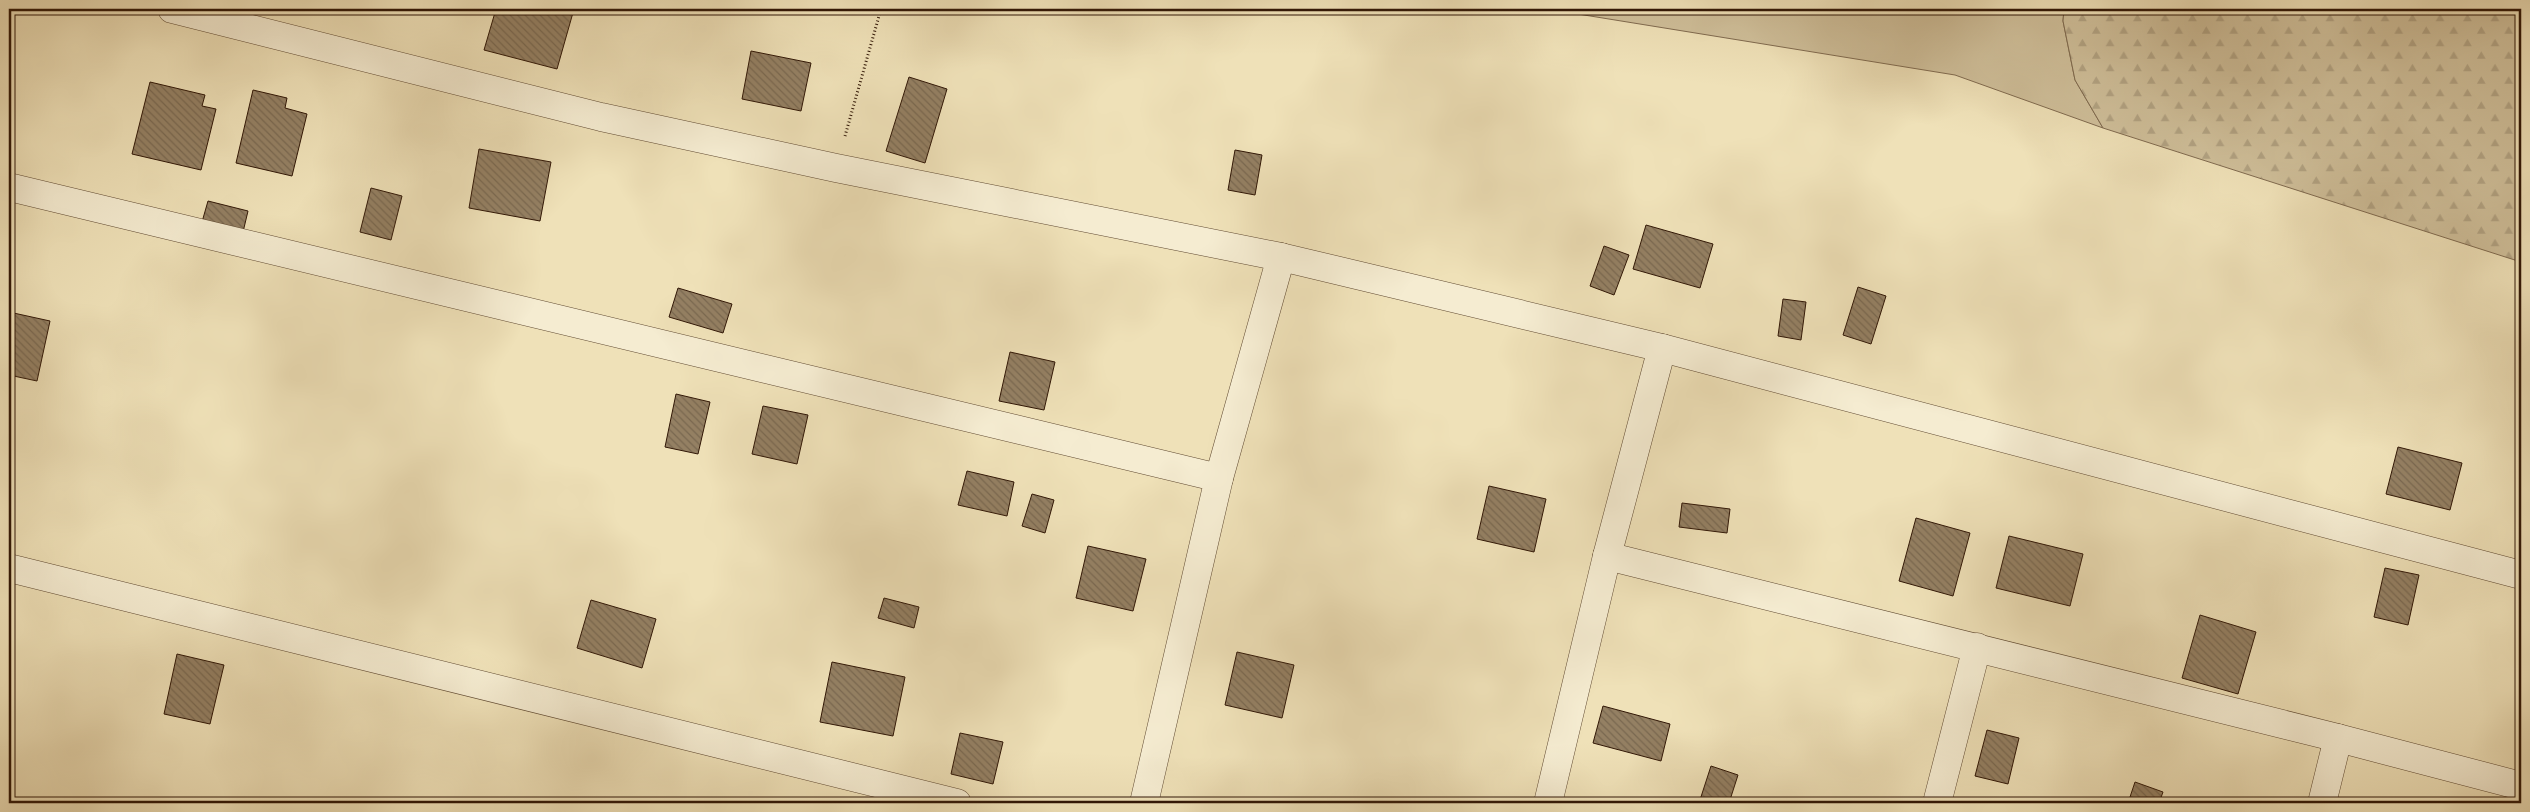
<svg xmlns="http://www.w3.org/2000/svg" width="2530" height="812" font-family="Alegreya,serif">
	<style>
		.grass { fill: #cfbf9a; stroke: #806b50 }
		.forest { fill: url(#forest-firs); stroke: #806b50 }
		.building { fill: url(#building-back-hatch); stroke: #311706 }
		.lines { fill: none; stroke-linecap: round; stroke-linejoin: round }
		.minor-casing { stroke: #604a32; stroke-width: 29 }
		.path { stroke: #311706; stroke-width: 3; stroke-dasharray: 1 2.5; stroke-linecap: butt }
		.minor { stroke: #f5ecd1; stroke-width: 28 }
	</style>
	<defs>
		<pattern id="forest-firs" width="22" height="20" patternUnits="userSpaceOnUse" patternTransform="scale(1.25)"><rect width="22" height="20" fill="#cfbf9a"/><path d="M5 1l3.5 6h-7zM16 11l3.5 6h-7z" fill="#b2a383"/></pattern>
		<pattern id="building-back-hatch" width="6" height="6" patternUnits="userSpaceOnUse" patternTransform="scale(1.25)"><rect width="6" height="6" fill="#948063"/><path d="M-1 5l2 2M0 0l6 6M5-1l2 2" fill="none" stroke="#796850"/></pattern>
	</defs>
	<rect width="100%" height="100%" fill="#efe1b8"/>
	<filter id="stains"><feTurbulence type="fractalNoise" baseFrequency=".004" numOctaves="4"/><feColorMatrix values="0 0 0 0 .2 0 0 0 0 .09 0 0 0 0 .02 0 0 0 .5 -.17"/></filter>
	<radialGradient id="worn" r=".72"><stop offset=".6" stop-color="#630" stop-opacity="0"/><stop offset="1" stop-color="#630" stop-opacity=".3"/></radialGradient>
	<polygon class="grass" points="1547,9 2064,9 2063,21 2075,80 2103,128 1955,75"/>
	<polygon class="forest" points="2064,9 2521,9 2521,262 2103,128 2075,80 2063,21"/>
	<g class="building">
		<polygon points="496,9 574,9 557,69 484,50"/>
		<polygon points="751,51 811,63 801,111 742,99"/>
		<polygon points="909,77 947,89 925,163 886,151"/>
		<polygon points="150,82 205,95 202,106 216,109 201,170 132,154"/>
		<polygon points="253,90 287,98 285,108 307,114 292,176 236,163"/>
		<polygon points="479,149 551,162 540,221 469,208"/>
		<polygon points="1235,150 1262,155 1255,195 1228,190"/>
		<polygon points="371,188 402,196 391,240 360,232"/>
		<polygon points="208,201 248,211 243,232 202,222"/>
		<polygon points="1646,225 1713,244 1700,288 1633,269"/>
		<polygon points="1604,246 1629,255 1614,295 1590,286"/>
		<polygon points="1858,287 1886,296 1871,344 1843,335"/>
		<polygon points="678,288 732,304 723,333 669,317"/>
		<polygon points="1783,299 1806,302 1801,340 1778,336"/>
		<polygon points="9,312 50,321 37,381 9,375"/>
		<polygon points="1010,352 1055,362 1044,410 999,401"/>
		<polygon points="676,394 710,402 698,454 665,447"/>
		<polygon points="763,406 808,415 797,464 752,454"/>
		<polygon points="2398,447 2462,463 2450,510 2386,494"/>
		<polygon points="967,471 1014,482 1007,516 958,505"/>
		<polygon points="1489,486 1546,499 1534,552 1477,539"/>
		<polygon points="1032,494 1054,500 1045,533 1022,526"/>
		<polygon points="1682,503 1730,509 1727,533 1679,527"/>
		<polygon points="1916,518 1970,533 1953,596 1899,581"/>
		<polygon points="2009,536 2083,554 2070,606 1996,588"/>
		<polygon points="1088,546 1146,559 1133,611 1076,598"/>
		<polygon points="2385,568 2419,575 2408,625 2374,617"/>
		<polygon points="884,598 919,607 914,628 878,618"/>
		<polygon points="591,600 656,619 642,668 577,648"/>
		<polygon points="2200,615 2256,632 2238,694 2182,678"/>
		<polygon points="1237,652 1294,665 1282,718 1225,705"/>
		<polygon points="177,654 224,665 210,724 164,714"/>
		<polygon points="832,662 905,677 893,736 820,722"/>
		<polygon points="1603,706 1670,724 1661,761 1593,743"/>
		<polygon points="1987,730 2019,738 2008,784 1975,776"/>
		<polygon points="960,733 1003,742 993,784 951,774"/>
		<polygon points="1711,766 1738,775 1729,803 1699,803"/>
		<polygon points="2135,782 2163,792 2159,803 2128,803"/>
	</g>
	<g class="lines">
		<g class="minor-casing">
			<g id="minor">
				<polyline points="172,9 601,117 836,168 1281,257 1662,348 2521,575"/>
				<polyline points="9,187 1219,478"/>
				<polyline points="1607,556 2338,738 2521,786"/>
				<polyline points="9,568 957,803"/>
				<polyline points="1144,803 1219,478 1281,257"/>
				<polyline points="1548,803 1607,556 1662,348"/>
				<polyline points="1937,803 1977,647"/>
				<polyline points="2322,803 2338,738"/>
			</g>
		</g>
		<polyline class="path" points="845,136 881,9"/>
		<use href="#minor" class="minor"/>
	</g>
	<rect width="2530" height="812" fill="none" stroke="#efe1b8" stroke-width="30"/>
	<rect x="10" y="10" width="2510" height="792" fill="none" stroke="#311706" stroke-width="2.5"/>
	<rect x="15" y="15" width="2500" height="782" fill="none" stroke="#311706"/>
	<rect width="100%" height="100%" filter="url(#stains)"/>
	<rect width="100%" height="100%" fill="url(#worn)"/>
</svg>
